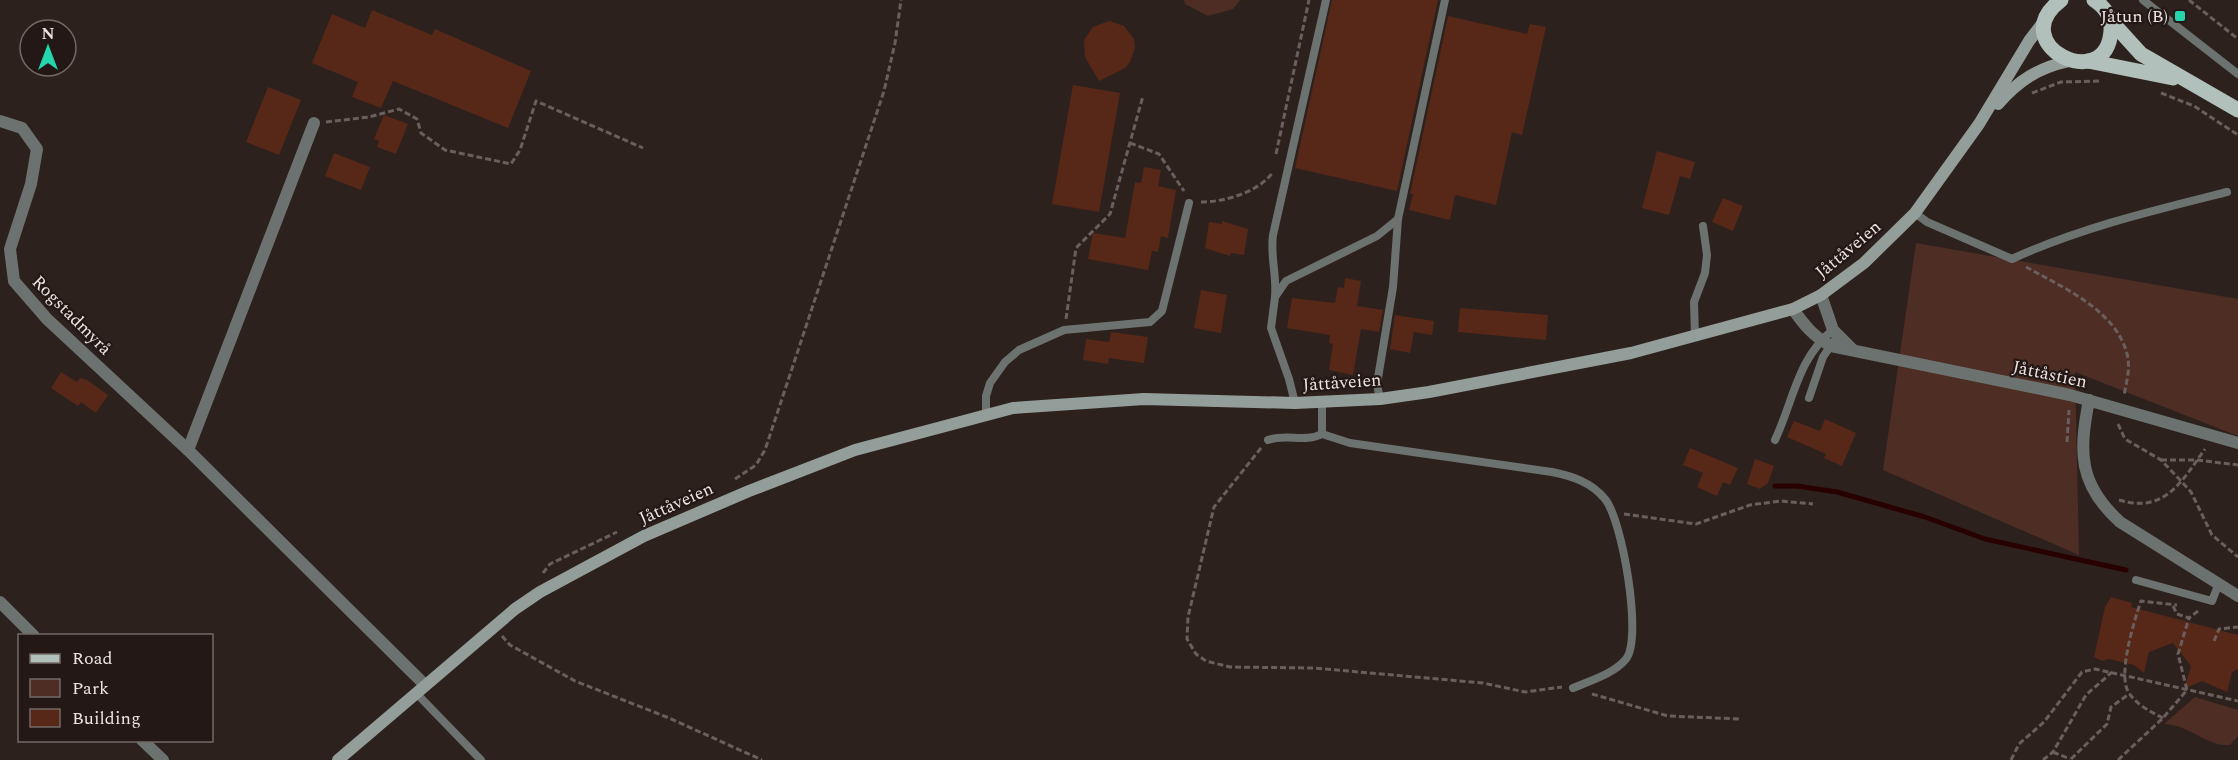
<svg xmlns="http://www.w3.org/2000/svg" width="2238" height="760" font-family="Spectral,serif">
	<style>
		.green { fill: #4d2d24 }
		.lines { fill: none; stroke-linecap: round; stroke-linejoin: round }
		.stream { stroke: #290000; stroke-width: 5 }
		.building { fill: #572718 }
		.path { stroke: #6a5f5d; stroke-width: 3; stroke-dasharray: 6 3; stroke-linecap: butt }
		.service { stroke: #6b726f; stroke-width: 8 }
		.minor { stroke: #6b726f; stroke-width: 12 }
		.secondary { stroke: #939e9a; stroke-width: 12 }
		.primary { stroke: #b2c0bb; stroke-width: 15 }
		.poi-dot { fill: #25d5ae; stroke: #231815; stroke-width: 2 }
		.labels { text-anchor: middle; stroke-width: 4.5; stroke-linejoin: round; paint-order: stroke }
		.poi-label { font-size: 18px; fill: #ece3e1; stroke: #231815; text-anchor: end }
		.street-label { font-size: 18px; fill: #ece3e1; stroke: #231815 }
	</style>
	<rect width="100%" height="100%" fill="#2d211e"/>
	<g class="green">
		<polygon points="1184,0 1240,0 1233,9 1208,16 1185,4"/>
		<polygon points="1916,243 2238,299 2238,436 2075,372 2079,555 1883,470"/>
		<path d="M2195,697L2238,710V736L2230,745C2207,747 2188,724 2164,724Z"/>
	</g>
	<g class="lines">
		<polyline class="stream" points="1775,486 1797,486 1837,492 1925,517 1985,539 2126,570"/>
	</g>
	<g class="building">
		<polygon points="1332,0 1438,0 1397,191 1295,168"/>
		<polygon points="372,10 432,35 435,29 531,71 508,128 393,81 381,108 352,97 358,82 312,63 332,14 365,28"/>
		<polygon points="1448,16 1527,34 1530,24 1546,27 1522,135 1512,132 1496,205 1455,195 1450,220 1409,210 1413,194 1410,194"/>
		<polygon points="1109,21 1124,26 1134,39 1135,48 1130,62 1125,68 1099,81 1085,57 1084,40 1093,27"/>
		<polygon points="1073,85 1120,93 1099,212 1052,204"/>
		<polygon points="268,87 301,100 279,155 246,142"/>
		<polygon points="384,115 408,124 396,154 377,147 379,141 374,139"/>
		<polygon points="1657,151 1695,162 1690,179 1680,176 1669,215 1642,208"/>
		<polygon points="334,153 370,167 361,190 325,176"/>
		<polygon points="1144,167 1161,170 1158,186 1176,190 1168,238 1161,236 1158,252 1152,251 1148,270 1088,259 1093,233 1125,238 1135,182 1141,183"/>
		<polygon points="1723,198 1743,206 1733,231 1712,222"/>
		<polygon points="1222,221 1248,229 1244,255 1231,253 1230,256 1205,248 1209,222 1222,224"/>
		<polygon points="1345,278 1361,281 1357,306 1383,310 1379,332 1361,329 1353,375 1329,370 1333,344 1329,343 1330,335 1287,328 1292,298 1335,303 1338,287 1344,288"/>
		<polygon points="1201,290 1227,295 1221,333 1194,328"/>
		<polygon points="1460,308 1548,315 1546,340 1458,332"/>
		<polygon points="1395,315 1434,321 1432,335 1414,332 1410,353 1390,349"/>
		<polygon points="1111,332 1148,337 1144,363 1109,358 1108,364 1083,360 1086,339 1109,342"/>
		<polygon points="61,372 77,382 80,378 87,380 108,395 96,413 81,402 78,406 51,388"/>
		<polygon points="1825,419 1856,433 1842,466 1824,458 1826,454 1787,437 1794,421 1820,431"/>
		<polygon points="1690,448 1738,468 1730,485 1723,482 1717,496 1697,487 1703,473 1683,465"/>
		<polygon points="1755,459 1774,466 1768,483 1760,489 1747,484"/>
		<polygon points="2111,597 2132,603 2131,607 2238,635 2238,669 2232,672 2227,692 2202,681 2184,689 2191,666 2173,643 2149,652 2144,673 2134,665 2109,659 2102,661 2094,657 2105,607"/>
	</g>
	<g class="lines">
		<g class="path">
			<polyline points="2189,0 2238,39"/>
			<polyline points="2032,93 2061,82 2099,81"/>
			<polyline points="2161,93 2194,106 2238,135"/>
			<polyline points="326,122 369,117 399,109 417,119 421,133 445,150 511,164 520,150 536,101 643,148"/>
			<polyline points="1130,143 1159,154 1184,191"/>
			<polyline points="1276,154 1309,0"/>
			<path d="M1201,202C1225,202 1259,192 1273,172"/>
			<path d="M2026,267C2062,287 2116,310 2127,354C2131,368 2126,383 2124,396"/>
			<polyline points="1066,319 1076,248 1110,214 1143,96"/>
			<polyline points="2118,424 2125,439 2161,460 2182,482 2191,492 2212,535 2238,557"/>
			<polyline points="2067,442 2069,410"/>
			<polyline points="1261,448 1214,507 1188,617 1187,639 1196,654 1206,661 1230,667 1314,668 1483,683 1525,692 1562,687"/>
			<polyline points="2161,460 2197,460 2238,465"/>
			<polyline points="735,479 756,465 765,450 884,91 895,43 901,0"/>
			<path d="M2119,500C2165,514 2182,481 2205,449"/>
			<polyline points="1624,514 1696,524 1750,505 1781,501 1813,504"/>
			<polyline points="543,573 550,564 617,532"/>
			<polyline points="2173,606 2177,614 2189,618 2198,611"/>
			<polyline points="502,636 510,645 575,681 669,718 762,760"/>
			<polyline points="2214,641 2219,629 2238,627"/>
			<polyline points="1592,694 1668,716 1741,719"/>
			<path d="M2163,718C2151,712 2137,705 2129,693C2117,676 2134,621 2141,601L2177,605"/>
			<polyline points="2053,752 2070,759"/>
			<polyline points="2071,759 2107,724 2111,707 2129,694"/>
			<polyline points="2011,760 2019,744 2044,722 2082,672 2095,669 2238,701"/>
			<polyline points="2043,760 2053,752 2086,695 2112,672"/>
			<polyline points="2118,760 2163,718 2187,690 2178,654 2189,618"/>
		</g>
		<g class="service">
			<polyline points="2143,0 2238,74"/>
			<path d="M1915,213L1927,222L2012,259C2079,228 2155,210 2227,192"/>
			<path d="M1275,297C1277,275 1270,256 1273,235L1326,0"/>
			<polyline points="1695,337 1694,302 1705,273 1707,255 1703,226"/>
			<polyline points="1809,398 1823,357 1838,335"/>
			<polyline points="1380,399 1377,384 1393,287 1398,219 1445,0"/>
			<polyline points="1295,403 1289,379 1271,328 1275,297 1286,281 1377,236 1398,219"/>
			<polyline points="986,415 986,396 990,383 1005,362 1019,350 1064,330 1150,322 1162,311 1189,203"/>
			<path d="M1322,434L1350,443L1552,472C1572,476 1591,482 1605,499C1622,519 1643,638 1626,659C1614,674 1589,681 1573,688"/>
			<path d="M1268,440C1285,433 1305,443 1322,434V403"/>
			<path d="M1775,440C1793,402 1798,357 1833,330"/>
			<polyline points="2136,580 2212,601 2219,583"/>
			<polyline points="416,693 481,760"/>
		</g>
		<g class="minor">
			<polyline points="0,121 22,128 37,149 31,184 10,249 14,281 47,319 188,450 425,685"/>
			<polyline points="1821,295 1833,330 1852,349"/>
			<path d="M1793,309C1804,325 1814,337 1831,346L2070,395L2238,443"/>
			<path d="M2089,400C2079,452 2078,484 2120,522L2238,596"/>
			<polyline points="188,450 314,123"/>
			<polyline points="0,602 34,636"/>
			<polyline points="142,740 163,760"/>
		</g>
		<g class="secondary">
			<path d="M1998,104C2019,80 2038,68 2069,61"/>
			<polyline points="338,760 515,609 540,592 644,536 749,491 855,450 1013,408 1144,399 1295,403 1380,399 1429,392 1631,353 1793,309 1821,295 1864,263 1915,213 1979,124 2029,41 2045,20"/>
		</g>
		<g class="primary">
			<path d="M2061,0C2003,44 2106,96 2111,31C2112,18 2105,7 2094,0"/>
			<polyline points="2111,21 2141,54 2238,110"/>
			<polyline points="2088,61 2173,78"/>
		</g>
	</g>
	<rect class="poi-dot" x="2174" y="10" width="12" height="12" rx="3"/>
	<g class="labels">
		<g class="poi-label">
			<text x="2168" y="22">Jåtun (B)</text>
		</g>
		<g class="street-label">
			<text transform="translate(1848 249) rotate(-40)" y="6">Jåttåveien</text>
			<text transform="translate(72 315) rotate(45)" y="6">Rogstadmyrå</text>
			<text transform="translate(2050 374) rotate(12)" y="6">Jåttåstien</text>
			<text transform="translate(1342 382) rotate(-4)" y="6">Jåttåveien</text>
			<text transform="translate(676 503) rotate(-24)" y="6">Jåttåveien</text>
		</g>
	</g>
	<rect x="18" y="634" width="195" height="108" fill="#231815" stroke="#736967" stroke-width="1.5"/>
	<rect x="30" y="654" width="30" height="9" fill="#b2c0bb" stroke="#736967" stroke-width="1.5"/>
	<text x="72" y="664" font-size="18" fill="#ece3e1">Road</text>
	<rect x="30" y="679" width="30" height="18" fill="#4d2d24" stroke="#736967" stroke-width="1.5"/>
	<text x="72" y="694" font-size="18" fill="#ece3e1">Park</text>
	<rect x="30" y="709" width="30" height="18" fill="#572718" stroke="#736967" stroke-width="1.5"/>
	<text x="72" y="724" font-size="18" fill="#ece3e1">Building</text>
	<g transform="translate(48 48)"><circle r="28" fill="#231815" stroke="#736967" stroke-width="1.5"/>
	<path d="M0-4.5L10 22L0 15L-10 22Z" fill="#25d5ae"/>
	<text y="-9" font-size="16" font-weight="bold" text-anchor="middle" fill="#ece3e1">N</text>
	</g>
</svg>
